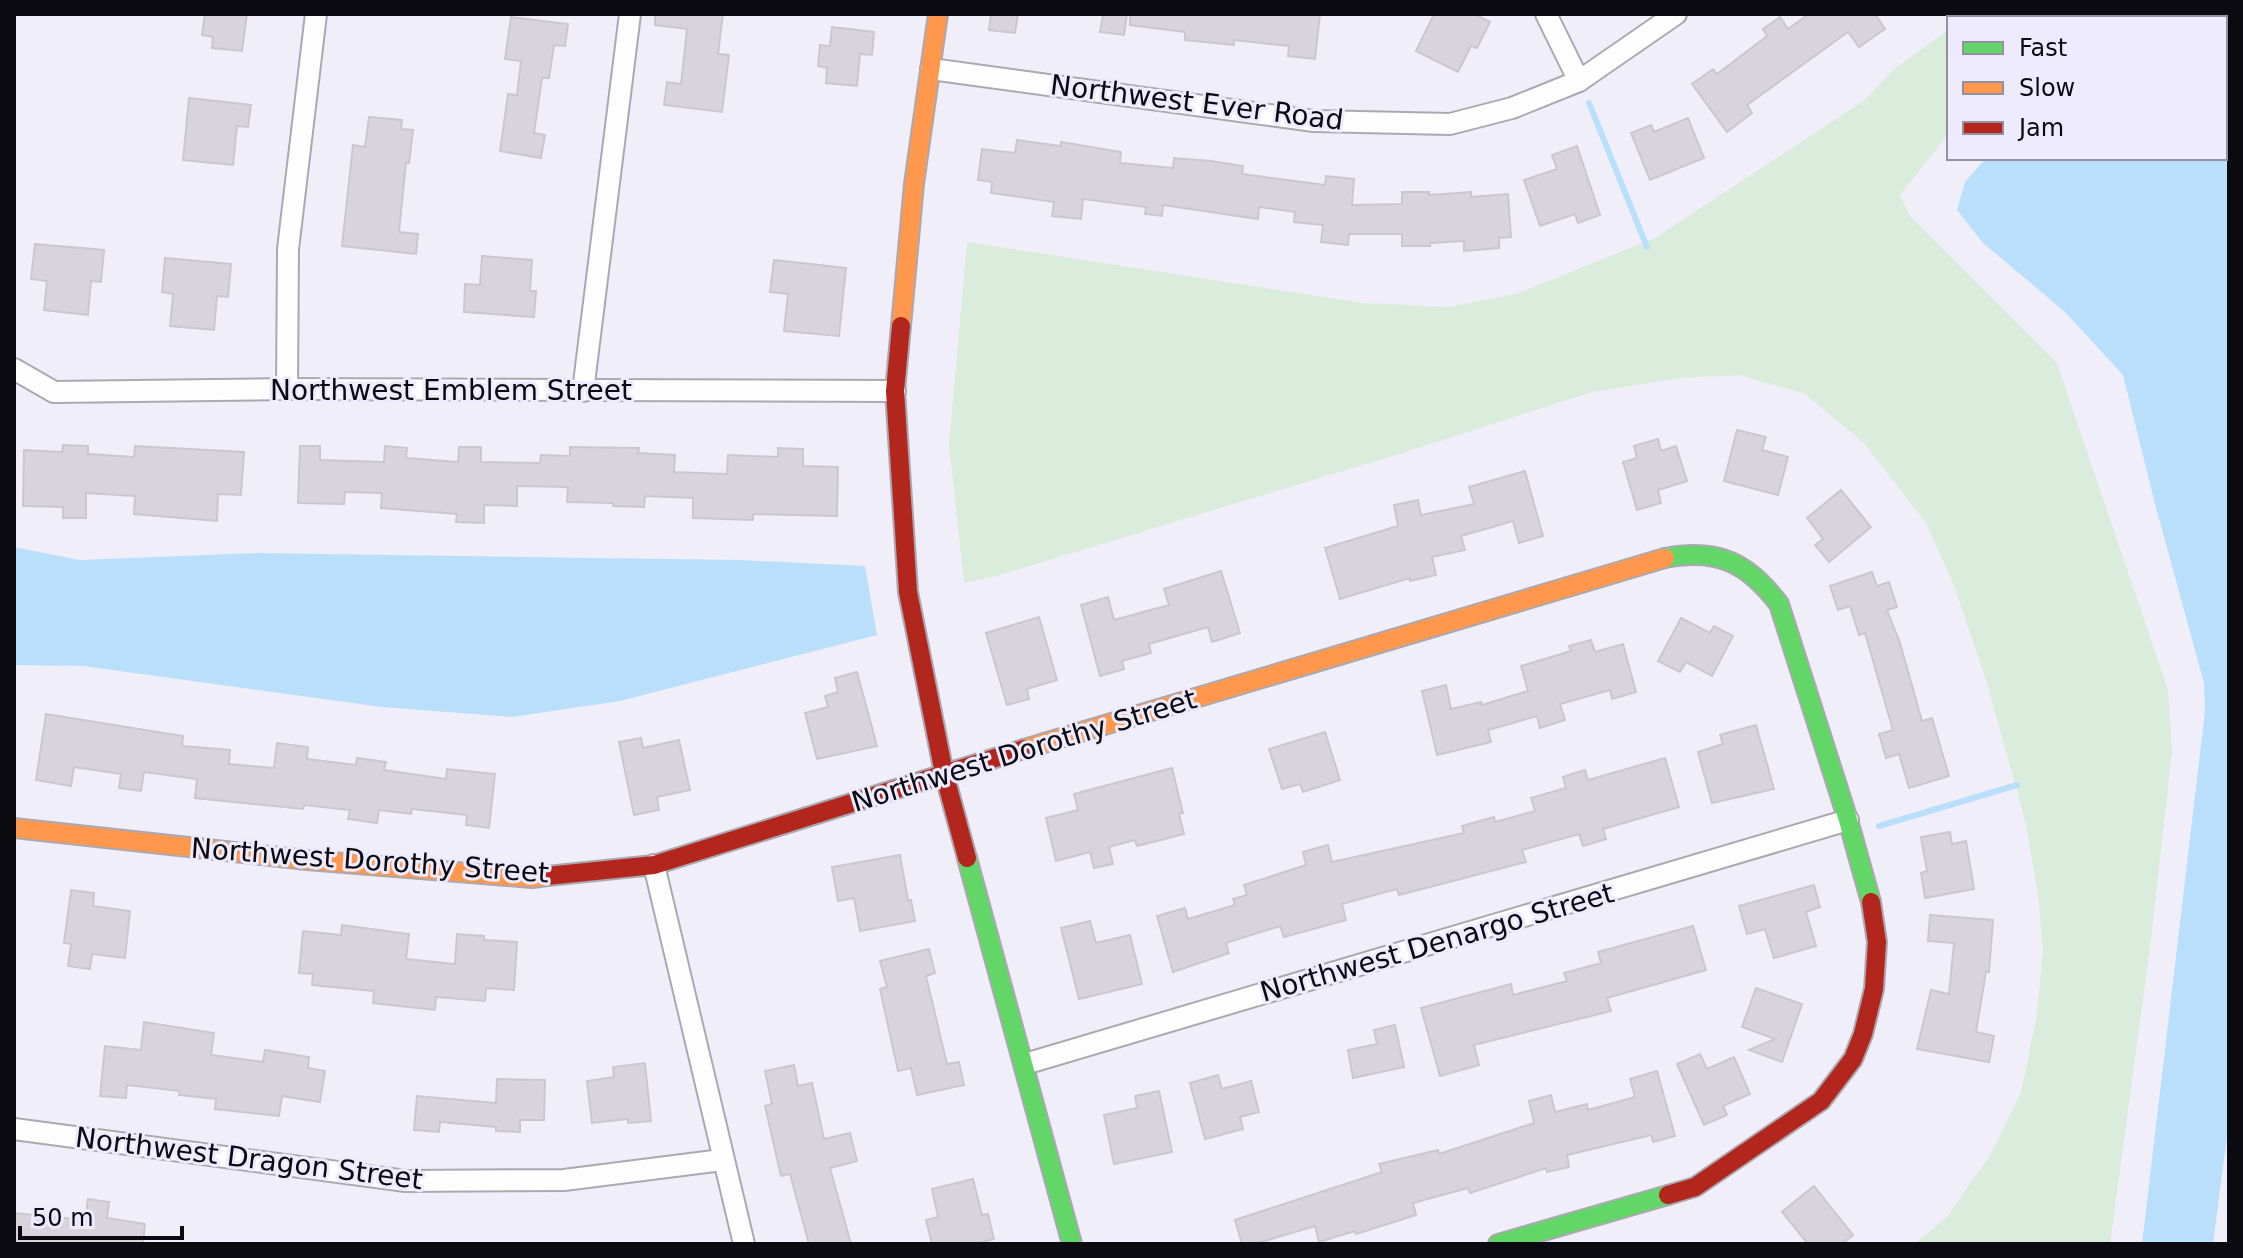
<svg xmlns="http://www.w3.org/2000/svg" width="2243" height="1258" font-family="'DejaVu Sans',sans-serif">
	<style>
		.green { fill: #daecdb }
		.water { fill: #b9dffb }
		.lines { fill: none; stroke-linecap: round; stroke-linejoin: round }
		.stream { stroke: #b9dffb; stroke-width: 6 }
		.building { fill: #d8d4dd; stroke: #cac7cf; stroke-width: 2 }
		.street-casing { stroke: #aaa9b1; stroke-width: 24 }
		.fast-casing { stroke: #aaa9b1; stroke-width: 22 }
		.slow-casing { stroke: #aaa9b1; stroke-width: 22 }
		.jam-casing { stroke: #aaa9b1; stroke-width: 22 }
		.street { stroke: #fdfdfe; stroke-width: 20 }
		.fast { stroke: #63d668; stroke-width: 18 }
		.slow { stroke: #ff974d; stroke-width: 18 }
		.jam { stroke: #b3261e; stroke-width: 18 }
		.labels { text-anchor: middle; stroke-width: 6; stroke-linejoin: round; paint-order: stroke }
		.street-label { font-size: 28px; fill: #0b0a11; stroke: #edebfd }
	</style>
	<rect width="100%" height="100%" fill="#f0eff9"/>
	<g class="green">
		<polygon points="1969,14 2052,14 2049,18 1963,18"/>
		<polygon points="1949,29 1949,133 1900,195 1909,215 2057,363 2168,690 2172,752 2151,940 2110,1244 1914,1244 1946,1218 1991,1154 2021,1093 2037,1013 2043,952 2038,894 2025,820 1986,680 1953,583 1926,523 1864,443 1805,394 1740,375 1680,378 1592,392 1412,450 996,576 964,583 949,444 967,242 1363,303 1447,307 1516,294 1655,238 1865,100 1893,70"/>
	</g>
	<g class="water">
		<polygon points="2107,14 2229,14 2229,1121 2213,1244 2142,1244 2205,711 2204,683 2155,504 2123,375 2064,311 1983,243 1957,210 1965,182 1986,158 2225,158 2225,18 2104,18"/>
		<polygon points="14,547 80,560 256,553 739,560 865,566 877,635 620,701 512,717 382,707 83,666 14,665"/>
	</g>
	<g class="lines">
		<g class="stream">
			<polyline points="1589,103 1647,247"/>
			<polyline points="1879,826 2017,785"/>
		</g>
	</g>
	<g class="building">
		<polygon points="205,14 247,14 242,51 212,48 213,37 202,35"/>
		<polygon points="655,14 723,14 718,54 729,55 722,112 664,105 667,82 681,84 687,29 655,25"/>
		<polygon points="991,14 1018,14 1015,33 989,30"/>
		<polygon points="1103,14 1127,14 1124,35 1100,32"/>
		<polygon points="1130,14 1320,14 1315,59 1288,56 1289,46 1234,40 1234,45 1185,40 1185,32 1130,25"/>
		<polygon points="1434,14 1474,14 1490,22 1477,48 1471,46 1458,72 1416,51"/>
		<polygon points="1809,14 1875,14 1885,29 1859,47 1848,32 1747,105 1752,113 1727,132 1692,84 1713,69 1717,74 1767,36 1763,29 1780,17 1788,29"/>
		<polygon points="511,17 568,24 565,46 554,45 549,78 542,78 534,133 545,135 541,158 500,151 508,94 517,95 521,61 505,59"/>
		<polygon points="832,27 874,32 872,55 860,54 857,86 826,83 827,68 818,66 820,45 830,46"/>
		<polygon points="189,98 251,105 248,127 237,126 233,165 183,160"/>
		<polygon points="369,117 402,120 401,129 413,130 409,163 406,163 399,232 418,234 416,254 342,246 353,145 365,147"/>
		<polygon points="1688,118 1704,158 1650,180 1631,133 1651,125 1654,132"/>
		<polygon points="1017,140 1061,146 1061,142 1121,152 1120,163 1173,168 1174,158 1211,161 1243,166 1242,174 1325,185 1326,176 1354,179 1352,205 1402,204 1402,192 1429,192 1429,195 1471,192 1471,197 1508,194 1511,237 1499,238 1499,248 1464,251 1464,241 1430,243 1430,246 1402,246 1402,234 1349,234 1348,245 1321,242 1323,225 1294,222 1295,212 1259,207 1258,219 1163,205 1162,216 1145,214 1146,207 1083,199 1081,219 1052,216 1054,202 991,193 992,182 978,180 982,149 1015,153"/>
		<polygon points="1577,146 1600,215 1578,223 1575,214 1540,226 1524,180 1557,169 1552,155"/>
		<polygon points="35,244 104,250 101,282 91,281 88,315 44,310 47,281 31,279"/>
		<polygon points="482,256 532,260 530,291 536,291 534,317 464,312 465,284 480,285"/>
		<polygon points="165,258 231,264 228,297 217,296 214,330 170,326 173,294 162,292"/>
		<polygon points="774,260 846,268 839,336 784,331 788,294 770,292"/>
		<polygon points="1737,430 1766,437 1762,450 1788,457 1778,495 1724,481"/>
		<polygon points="1658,439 1661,451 1676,446 1687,481 1658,490 1661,503 1637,510 1623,462 1637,458 1634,446"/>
		<polygon points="63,445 88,446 88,454 134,457 135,446 244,452 241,495 218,494 217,521 134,514 135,496 86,493 86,518 63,518 63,507 23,506 24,450 62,452"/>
		<polygon points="300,446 320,446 320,460 384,462 385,446 407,448 406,458 458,462 459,447 481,447 481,462 540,463 541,455 570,456 570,447 639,448 638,453 675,455 674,472 727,474 728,455 778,457 778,448 803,449 803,466 838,467 837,516 753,514 753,520 693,518 693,498 645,496 644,507 613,506 613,503 567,502 568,487 517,486 517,506 484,505 484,523 456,522 457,514 381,508 382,493 345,492 344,504 298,503"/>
		<polygon points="1525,471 1543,536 1519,543 1513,521 1461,536 1465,550 1432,557 1436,575 1410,581 1410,578 1340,599 1325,548 1398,526 1394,505 1418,500 1421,515 1474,504 1469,487"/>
		<polygon points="1841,490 1871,527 1829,562 1815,545 1823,539 1807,518"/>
		<polygon points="1221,571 1240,633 1212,642 1208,627 1149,644 1151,653 1122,661 1124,669 1100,676 1081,605 1108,597 1114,620 1169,605 1164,589"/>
		<polygon points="1872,572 1877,586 1889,582 1897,607 1887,610 1900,643 1922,721 1932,718 1949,776 1909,788 1899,754 1886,758 1879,734 1893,730 1865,633 1859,635 1850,606 1838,610 1830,586"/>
		<polygon points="1039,617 1057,680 1027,689 1029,699 1007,705 986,633"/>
		<polygon points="1681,618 1710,633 1714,626 1733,636 1712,676 1686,662 1680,672 1658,661"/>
		<polygon points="1591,640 1595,652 1623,644 1636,692 1612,699 1610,690 1560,704 1565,720 1540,728 1537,716 1488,730 1491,742 1437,755 1422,691 1446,685 1451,709 1481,702 1482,705 1528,691 1521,666 1571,651 1569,646"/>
		<polygon points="857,672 877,746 817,759 805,713 828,707 825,696 838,692 835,678"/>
		<polygon points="46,714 183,736 182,746 230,750 229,764 274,768 277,743 308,747 307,759 356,765 357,758 386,762 384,770 446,779 447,769 495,774 489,828 466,825 467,815 412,809 411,814 379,810 377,823 348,819 350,810 304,805 303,809 195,798 197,779 144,772 141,791 119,788 121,774 74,767 71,786 36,780"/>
		<polygon points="1756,725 1774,789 1712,803 1698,752 1723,744 1720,735"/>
		<polygon points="1325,732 1340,780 1303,792 1300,784 1282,789 1269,749"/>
		<polygon points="641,738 643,748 679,740 690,790 657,797 659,810 634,815 619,742"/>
		<polygon points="1665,758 1679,807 1603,829 1606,839 1583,846 1579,834 1522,850 1526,862 1399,895 1397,889 1342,904 1346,920 1284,937 1280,926 1226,943 1229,953 1173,972 1157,916 1185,908 1188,919 1235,905 1233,899 1247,895 1244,885 1306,865 1303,852 1328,845 1332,862 1464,833 1462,826 1494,817 1495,822 1535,811 1531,798 1566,788 1563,777 1585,770 1588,780"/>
		<polygon points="1172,768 1183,813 1179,814 1184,834 1137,846 1135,840 1109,847 1113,864 1094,868 1090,852 1056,861 1046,818 1078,810 1074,794"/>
		<polygon points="1950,832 1952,844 1966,841 1974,889 1925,898 1921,873 1927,871 1921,837"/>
		<polygon points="900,855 908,900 911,900 915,921 860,931 854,898 838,901 832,867"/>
		<polygon points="1814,885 1820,907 1806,912 1816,946 1774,958 1765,929 1747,934 1739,906"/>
		<polygon points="71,890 94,893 93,906 130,911 125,958 92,954 90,969 68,966 71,944 64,943"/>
		<polygon points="1930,915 1993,920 1989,972 1986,972 1976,1032 1994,1036 1989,1062 1917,1049 1931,990 1949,994 1954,943 1928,941"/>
		<polygon points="1090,921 1096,943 1130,935 1142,984 1079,999 1061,928"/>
		<polygon points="342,925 409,934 406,959 455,964 457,934 484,936 484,940 517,942 514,990 486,988 485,1001 436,997 435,1010 373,1003 374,991 312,985 313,974 299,973 303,931 341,935"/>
		<polygon points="1693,926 1706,970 1607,998 1611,1011 1474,1045 1479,1065 1440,1076 1421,1008 1511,984 1513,995 1567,981 1564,973 1601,963 1598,952"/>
		<polygon points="929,949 935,973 926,976 947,1064 959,1062 964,1085 917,1095 911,1068 898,1071 880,989 887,987 880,961"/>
		<polygon points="1756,988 1802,1004 1782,1062 1749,1050 1775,1039 1742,1027"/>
		<polygon points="144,1022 214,1033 211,1055 263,1062 265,1050 309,1057 308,1068 325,1071 320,1102 282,1096 279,1116 215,1109 216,1099 179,1095 180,1091 127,1085 126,1098 100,1096 105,1046 141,1050"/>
		<polygon points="1395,1025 1404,1067 1353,1078 1348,1050 1377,1044 1374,1030"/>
		<polygon points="1700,1054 1707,1069 1734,1057 1750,1094 1723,1106 1727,1115 1704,1125 1677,1064"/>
		<polygon points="645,1063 651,1121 628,1123 628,1119 592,1123 587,1081 614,1077 613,1067"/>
		<polygon points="794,1065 798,1086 812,1083 824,1139 850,1133 857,1161 830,1168 851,1244 809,1244 790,1174 781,1176 765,1106 772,1104 765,1071"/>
		<polygon points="1657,1071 1675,1136 1653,1142 1651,1135 1567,1155 1569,1167 1547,1172 1546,1168 1470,1193 1468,1188 1413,1203 1416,1215 1356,1234 1355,1231 1319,1242 1315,1226 1255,1244 1242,1244 1235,1220 1382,1172 1379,1164 1438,1150 1439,1154 1534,1123 1529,1101 1551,1095 1555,1112 1587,1104 1588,1110 1635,1097 1630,1079"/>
		<polygon points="1218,1075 1222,1089 1251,1081 1259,1112 1240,1117 1243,1129 1205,1139 1190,1083"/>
		<polygon points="497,1079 545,1080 544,1120 520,1120 520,1132 496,1131 496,1127 440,1122 439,1132 414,1130 417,1096 496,1103"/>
		<polygon points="1159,1091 1172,1152 1114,1164 1104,1115 1137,1108 1135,1096"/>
		<polygon points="973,1179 982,1215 988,1214 994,1239 975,1244 932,1244 926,1220 938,1217 932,1189"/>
		<polygon points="1814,1186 1853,1235 1842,1244 1808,1244 1782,1212"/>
		<polygon points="88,1199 109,1202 107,1218 145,1224 143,1244 14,1244 14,1213 85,1220"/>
	</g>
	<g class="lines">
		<g class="street-casing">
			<g id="street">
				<polyline points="1546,14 1579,81"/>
				<polyline points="931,69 1314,121 1450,124 1512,108 1579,81 1676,14"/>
				<polyline points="14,369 54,392 287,389 895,391"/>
				<polyline points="287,389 288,249 316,14"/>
				<polyline points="583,391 630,14"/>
				<polyline points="654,865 744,1244"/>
				<polyline points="1025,1064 1848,820"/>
				<polyline points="14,1129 406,1181 564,1180 722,1160"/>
			</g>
		</g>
		<g class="fast-casing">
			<g id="fast">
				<path d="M1665,558C1717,548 1747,562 1779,604L1848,820L1871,902"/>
				<polyline points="967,858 1072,1244"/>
				<polyline points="1498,1244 1668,1195"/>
			</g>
		</g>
		<g class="slow-casing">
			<g id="slow">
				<polyline points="901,326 914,184 938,14"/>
				<polyline points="1024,749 1665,558"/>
				<polyline points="14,828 307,860 532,878 547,876"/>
			</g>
		</g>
		<g class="jam-casing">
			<g id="jam">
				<polyline points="901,326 895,391 908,592 944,773 967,858"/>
				<polyline points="547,876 654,865 1024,749"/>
				<polyline points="1668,1195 1695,1187 1821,1101 1853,1059 1863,1034 1874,989 1877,942 1871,902"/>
			</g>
		</g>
		<use href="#street" class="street"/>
		<use href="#fast" class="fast"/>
		<use href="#slow" class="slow"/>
		<use href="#jam" class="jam"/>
	</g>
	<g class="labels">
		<g class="street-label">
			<text transform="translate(1197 102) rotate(7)" y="10">Northwest Ever Road</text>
			<text x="451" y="400">Northwest Emblem Street</text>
			<text transform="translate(1024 750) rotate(-17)" y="10">Northwest Dorothy Street</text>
			<text transform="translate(370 860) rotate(4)" y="10">Northwest Dorothy Street</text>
			<text transform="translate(1437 942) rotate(-16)" y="10">Northwest Denargo Street</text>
			<text transform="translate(249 1158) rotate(7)" y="10">Northwest Dragon Street</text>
		</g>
	</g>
	<rect width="2243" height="1258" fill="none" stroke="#0b0a11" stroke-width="32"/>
	<rect x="1947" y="16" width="280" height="144" fill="#edebfd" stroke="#93919f" stroke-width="2"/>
	<rect x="1963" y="42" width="40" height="12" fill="#63d668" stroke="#93919f" stroke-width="2"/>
	<text x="2019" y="56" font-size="24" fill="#0b0a11">Fast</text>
	<rect x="1963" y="82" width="40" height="12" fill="#ff974d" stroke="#93919f" stroke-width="2"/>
	<text x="2019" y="96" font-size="24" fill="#0b0a11">Slow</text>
	<rect x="1963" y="122" width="40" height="12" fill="#b3261e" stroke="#93919f" stroke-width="2"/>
	<text x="2019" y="136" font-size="24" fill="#0b0a11">Jam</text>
	<path d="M20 1226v12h162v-12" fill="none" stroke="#0b0a11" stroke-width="4"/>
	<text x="32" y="1226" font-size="24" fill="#0b0a11" stroke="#edebfd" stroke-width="6" paint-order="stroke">50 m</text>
</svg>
